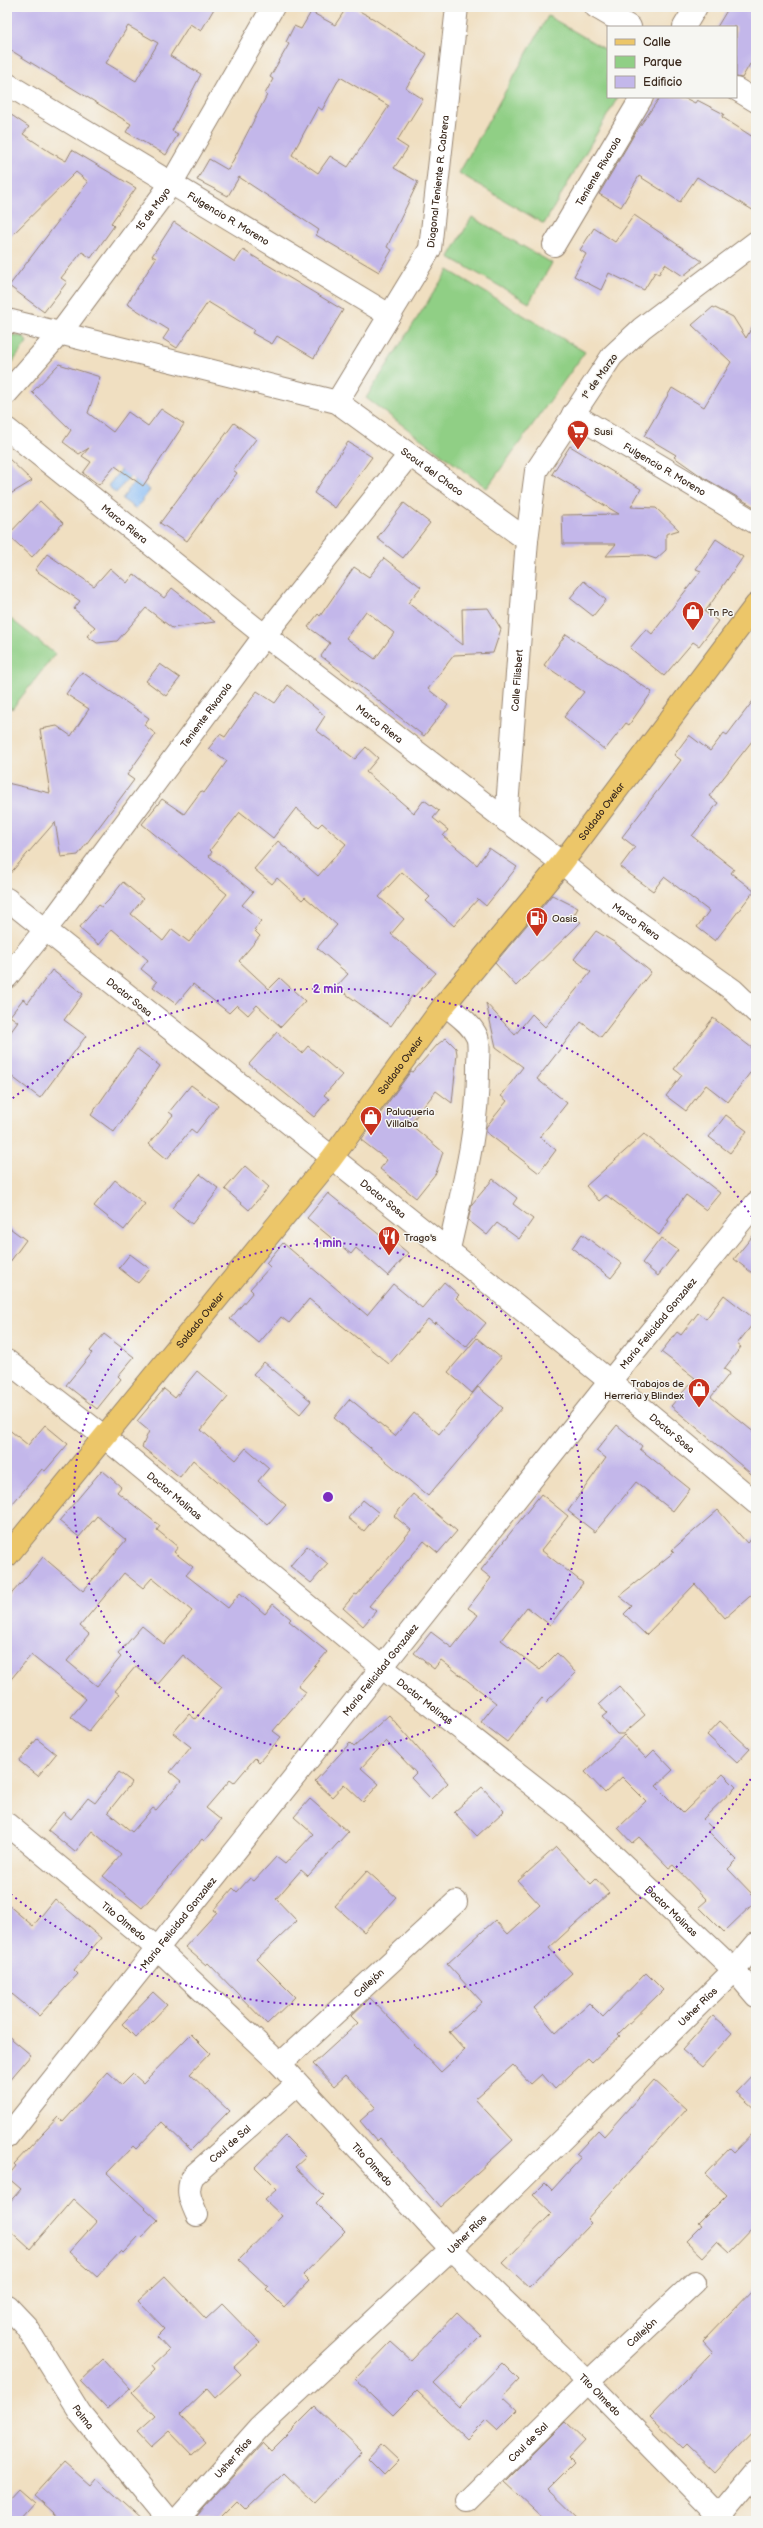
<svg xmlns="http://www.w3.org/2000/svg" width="763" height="2528" font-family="'Balsamiq Sans',sans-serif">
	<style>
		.green { fill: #90cf85; stroke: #667c52 }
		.water { fill: #87bbf5; stroke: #61728a }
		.building { fill: #c3b7ea; fill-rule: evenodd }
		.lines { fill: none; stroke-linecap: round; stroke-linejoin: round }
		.minor-casing { stroke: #968470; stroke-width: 24 }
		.major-casing { stroke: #968470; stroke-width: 24 }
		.minor { stroke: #fff; stroke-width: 22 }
		.major { stroke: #ecc669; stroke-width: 22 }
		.ring { fill: none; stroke: #7b2cbf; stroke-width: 2; stroke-dasharray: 2 4 }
		.labels { text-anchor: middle; stroke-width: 3; stroke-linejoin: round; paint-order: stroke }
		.street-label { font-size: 10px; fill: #3b2a1e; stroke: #f6f6f2 }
		.poi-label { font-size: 10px; fill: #3b2a1e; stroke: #f6f6f2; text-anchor: start }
		.centre { fill: #7b2cbf; stroke: #f6f6f2; stroke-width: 2 }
		.ring-label { font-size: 12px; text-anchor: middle; font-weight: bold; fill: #7b2cbf; stroke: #f6f6f2; stroke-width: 3; stroke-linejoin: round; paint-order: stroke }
	</style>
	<rect width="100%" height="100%" fill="#f6f6f2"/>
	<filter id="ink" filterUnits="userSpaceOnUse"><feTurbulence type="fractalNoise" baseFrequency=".025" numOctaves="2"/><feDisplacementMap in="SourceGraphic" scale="8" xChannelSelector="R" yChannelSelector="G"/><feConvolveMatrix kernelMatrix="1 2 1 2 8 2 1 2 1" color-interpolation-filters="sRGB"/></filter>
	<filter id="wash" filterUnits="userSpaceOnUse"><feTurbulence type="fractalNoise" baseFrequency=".012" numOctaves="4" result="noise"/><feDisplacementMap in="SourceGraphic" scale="16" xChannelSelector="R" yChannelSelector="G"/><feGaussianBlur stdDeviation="0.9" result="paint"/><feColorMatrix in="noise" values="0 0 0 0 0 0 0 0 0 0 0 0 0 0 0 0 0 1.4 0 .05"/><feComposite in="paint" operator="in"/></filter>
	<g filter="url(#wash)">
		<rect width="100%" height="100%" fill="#f0dfc1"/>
		<g class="green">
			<polygon points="548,16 608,51 608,97 618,97 544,224 459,173"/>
			<polygon points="472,217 552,263 529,303 449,257"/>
			<polygon points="448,270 585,352 487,488 366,398"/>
			<polygon points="7,334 24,337 27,342 7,370"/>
			<polygon points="7,616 55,654 12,709 7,705"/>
		</g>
		<g class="water">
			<polygon points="122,468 131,475 116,493 108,486"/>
			<polygon points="136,479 150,490 136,509 122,499"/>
		</g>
		<g id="blocks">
			<g class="building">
				<path d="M7,7H215L201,31L190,24L170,56L201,74L172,131L178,134L166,155L126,132L131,124L7,48ZM128,26L158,43L136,81L106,63Z"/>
				<path d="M347,7H352L374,19L427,54L406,88L423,99L397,141L408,148L394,168L418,182L387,247L392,250L379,272L316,235L319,230L239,177L228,196L197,180L209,159L228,170L267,95L265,94L273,79L270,77L289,44L286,42L294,26L301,29L311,12L335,25ZM340,77L389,106L348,167L330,156L318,173L292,155L318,107L322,110Z"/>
				<polygon points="729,7 756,7 756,68 750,64 742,78 736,77 736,27 717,27"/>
				<polygon points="660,97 683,97 695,103 697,100 724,114 722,117 756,139 756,212 697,177 680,202 639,176 621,207 599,194 635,133"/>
				<polygon points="7,112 29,127 23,134 50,152 66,161 72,150 136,188 111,223 114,226 91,258 82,252 61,278 67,282 44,312 9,286 88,182 76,172 7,240"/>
				<polygon points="634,215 702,261 683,276 665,264 659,274 655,272 644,290 609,273 601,290 574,276 586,254 580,250 594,228 615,242"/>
				<polygon points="174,222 235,262 243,250 343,310 314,358 277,336 272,344 252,333 254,330 208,302 177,348 163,339 169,330 127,304 156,258 152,256"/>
				<polygon points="713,307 733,317 746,338 756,320 756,508 701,476 674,457 676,455 644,436 672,388 704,407 731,362 692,325"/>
				<polygon points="59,364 100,377 88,413 113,432 128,412 148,426 161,409 184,424 143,486 115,466 99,485 83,473 91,462 82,456 89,448 79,454 63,442 71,430 32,392"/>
				<polygon points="234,423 256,439 233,470 237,473 187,541 160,523"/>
				<polygon points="348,442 372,457 335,508 314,493"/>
				<polygon points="570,446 641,489 631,507 656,508 679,530 666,534 666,550 656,559 644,555 606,556 616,544 563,544 562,515 619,514 552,474"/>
				<polygon points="7,457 32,481 7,496"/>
				<polygon points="40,501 63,523 32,557 8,535"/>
				<polygon points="404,503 430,523 403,558 377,538"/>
				<polygon points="716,539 743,557 705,612 718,621 699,646 693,642 664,676 630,648 646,629 652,634 701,571 696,569"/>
				<polygon points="47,554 94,586 110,568 127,583 134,574 164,598 172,588 215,622 172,628 146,608 117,641 97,643 87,636 95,627 74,609 80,601 35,570"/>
				<path d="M384,558L421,587L408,603L463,645L462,609L488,608L501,629L493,653L454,655L428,689L448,705L424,736L321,656L330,643L308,627L318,614L320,616L354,567L369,577ZM366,611L394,633L375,659L346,638Z"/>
				<polygon points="584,581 606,600 593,616 570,598"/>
				<polygon points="566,634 652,692 629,725 626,723 605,750 564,717 584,692 544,665"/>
				<polygon points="160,664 180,678 166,696 146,681"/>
				<polygon points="82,672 149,718 144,725 156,734 127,775 134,780 78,855 61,857 55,822 7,877 7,783 50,793 40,729 57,726 71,736 89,709 66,694"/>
				<polygon points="288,685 325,716 316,730 355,759 366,747 378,758 366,772 414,813 424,800 439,811 433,818 448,830 443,836 477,865 489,848 517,867 486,906 478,899 454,926 426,901 430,897 402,872 379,897 404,919 391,934 436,973 414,997 412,996 391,1026 336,987 348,974 317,948 337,925 305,897 302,900 277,878 272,884 254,869 278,841 318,876 346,844 322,823 318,827 296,808 273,838 240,812 210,850 212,852 209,856 253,892 242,905 261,921 254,930 260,936 239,961 269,989 280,978 305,1001 281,1027 257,1005 248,1015 237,1005 229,1013 193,984 176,1004 153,987 157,982 141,969 148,960 112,929 99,945 79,928 99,905 102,907 109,900 123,882 143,899 131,914 163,941 172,929 189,942 227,894 142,824 162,799 184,814 201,791 204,793 227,761 209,748 220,734 225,737 257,691 275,703"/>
				<polygon points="756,697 756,736 709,796 718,803 692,836 734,869 731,873 754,891 715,941 697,927 709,911 664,877 653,891 620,867 635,847 622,837 681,760 674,755 689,735 710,751 724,733 727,735"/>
				<polygon points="552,895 578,908 573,917 581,922 516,986 495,963"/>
				<polygon points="596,931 614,942 651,972 601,1037 581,1022 537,1079 567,1103 540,1137 556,1150 539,1173 486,1132 486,1127 507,1101 501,1096 523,1067 496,1047 486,1003 515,1035 532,1014 545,1027 591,972 574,959"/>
				<polygon points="52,970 83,994 64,1020 86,1036 40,1098 7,1073 7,1037 18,1022 10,1016 23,999 28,1003"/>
				<polygon points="713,1018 756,1051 756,1065 728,1102 706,1085 686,1111 666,1096 682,1075 674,1069"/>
				<polygon points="277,1032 302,1053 308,1046 342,1075 324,1095 329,1099 314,1117 249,1064"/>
				<polygon points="446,1038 456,1048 457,1054 452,1103 436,1091 410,1124 443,1152 436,1173 416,1198 380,1169 387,1160 361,1140 411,1071 413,1072 438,1044"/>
				<polygon points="137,1049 160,1066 114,1132 91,1115"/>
				<polygon points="191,1085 218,1105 196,1133 191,1129 167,1159 149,1144 173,1115 169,1112"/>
				<polygon points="726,1115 747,1131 730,1153 709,1137"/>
				<polygon points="644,1134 720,1193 706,1210 686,1195 667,1220 669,1221 659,1235 606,1195 599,1201 586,1186"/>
				<polygon points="245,1166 269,1187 249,1210 225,1189"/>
				<polygon points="200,1174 219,1189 192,1224 172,1208"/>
				<polygon points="493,1179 517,1198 513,1204 533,1219 519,1239 497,1223 487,1235 468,1220 472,1204"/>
				<polygon points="115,1180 145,1204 124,1230 94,1206"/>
				<polygon points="328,1193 387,1241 390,1238 408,1253 388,1276 356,1248 351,1254 307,1218"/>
				<polygon points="7,1226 26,1240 7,1266"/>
				<polygon points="756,1232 756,1276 734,1259"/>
				<polygon points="582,1234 622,1264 611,1278 572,1248"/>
				<polygon points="661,1238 678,1250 658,1276 642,1263"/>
				<polygon points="283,1243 367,1315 393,1284 422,1308 444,1282 459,1295 456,1298 486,1323 466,1347 436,1322 434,1324 428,1319 389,1364 309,1299 289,1323 281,1317 259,1343 230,1319 253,1292 250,1289 270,1267 266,1263"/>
				<polygon points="130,1254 150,1269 138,1283 119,1268"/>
				<polygon points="724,1295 756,1320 737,1344 741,1347 724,1369 730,1373 711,1397 756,1434 756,1478 671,1406 695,1378 661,1352 677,1332 681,1335 698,1313 706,1319"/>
				<polygon points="104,1334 134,1357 118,1376 121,1379 97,1409 66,1385 92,1353 90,1351"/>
				<polygon points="477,1338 501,1358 472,1393 448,1372"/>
				<polygon points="264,1362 311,1401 300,1414 253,1374"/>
				<polygon points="197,1371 228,1397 201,1430 236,1460 246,1448 269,1468 258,1481 286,1505 268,1525 193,1460 180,1477 142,1447 149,1431 137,1421 164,1389 175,1398"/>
				<polygon points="478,1387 503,1408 428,1496 334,1418 350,1399 395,1436 414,1413 439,1434"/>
				<polygon points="45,1425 68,1444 45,1471 42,1469 7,1510 7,1428 28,1445"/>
				<polygon points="617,1425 642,1446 640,1449 690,1489 673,1511 636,1482 595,1532 568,1511 606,1458 596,1451"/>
				<path d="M102,1470L121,1487L117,1492L160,1526L157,1530L178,1547L174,1552L193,1567L186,1575L228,1608L240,1593L265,1614L273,1604L291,1619L289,1621L327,1652L298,1686L306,1692L273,1731L281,1737L259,1762L255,1758L234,1783L230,1780L206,1808L221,1820L204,1841L202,1839L142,1908L103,1876L121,1855L92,1831L75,1852L48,1830L63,1812L71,1819L88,1798L95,1803L119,1772L132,1782L108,1812L132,1832L153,1808L156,1810L181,1781L170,1772L191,1747L173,1733L189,1714L195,1719L222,1687L183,1655L158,1684L136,1666L115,1691L119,1694L89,1731L71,1717L86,1699L31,1655L7,1684V1599L43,1557L83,1591L126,1540L97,1516L79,1537L59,1521ZM124,1573L143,1588L152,1578L192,1611L164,1644L142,1626L118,1654L121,1657L97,1686L67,1661L89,1634L80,1626Z"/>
				<polygon points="413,1494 457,1531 438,1553 424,1541 369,1606 376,1611 363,1626 343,1608 355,1594 357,1595 411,1530 394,1516"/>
				<polygon points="541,1494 568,1516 541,1550 583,1583 550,1625 527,1607 501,1640 540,1670 557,1653 576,1673 546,1702 542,1698 507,1742 481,1722 496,1703 441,1660 434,1669 414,1653 431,1632 452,1648 478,1615 468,1608 491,1578 481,1570"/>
				<polygon points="363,1500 379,1513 364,1531 348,1518"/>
				<polygon points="718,1510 747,1543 756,1535 756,1591 725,1618 695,1584 646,1635 624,1614 632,1606 619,1596 674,1552 672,1550"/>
				<polygon points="307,1546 328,1564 311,1583 290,1566"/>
				<polygon points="619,1686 645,1715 623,1734 617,1734 602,1717 607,1713 599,1704"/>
				<polygon points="389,1715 448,1783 431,1799 411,1778 416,1773 386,1741 361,1768 379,1784 363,1802 344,1784 332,1797 315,1781 350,1743 354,1747"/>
				<polygon points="720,1721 750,1749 737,1763 707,1735"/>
				<polygon points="624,1735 646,1758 654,1750 673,1770 656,1786 683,1813 723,1774 736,1787 703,1819 712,1828 708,1831 737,1860 728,1869 756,1898 756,1901 724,1932 699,1907 707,1900 673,1865 669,1868 639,1837 632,1843 618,1828 646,1801 622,1777 605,1793 585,1772"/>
				<polygon points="37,1739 56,1754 38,1776 19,1761"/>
				<polygon points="482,1787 504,1811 477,1836 454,1812"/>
				<polygon points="310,1799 348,1832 308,1876 301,1870 276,1899 297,1921 257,1959 295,1997 267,2024 208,1963 206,1965 185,1947 217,1912 214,1910 233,1888 237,1892 250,1878 254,1881 276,1857 285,1864 313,1834 294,1817"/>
				<polygon points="556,1847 591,1884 596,1879 609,1893 549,1948 572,1973 534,2008 556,2033 589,2003 603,2017 646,1973 663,1990 618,2034 620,2036 592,2062 588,2058 555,2089 542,2074 531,2084 513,2065 475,2099 513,2140 440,2207 380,2138 377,2141 360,2121 376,2107 346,2075 334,2086 313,2064 358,2023 351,2016 370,1998 441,2072 465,2050 449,2032 482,2002 447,1964 495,1920 508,1934 540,1905 518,1881"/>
				<polygon points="367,1871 396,1897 364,1932 335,1906"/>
				<polygon points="55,1899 101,1938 74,1970 78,1974 39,2016 7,1990 7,1904 33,1926"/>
				<polygon points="153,1992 167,2005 136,2038 122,2024"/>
				<polygon points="713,2016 732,2033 702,2067 682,2050"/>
				<polygon points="191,2034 210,2053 190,2074 229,2111 191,2150 162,2122 136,2149 133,2146 107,2173 158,2220 141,2238 139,2236 123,2253 121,2251 97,2277 69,2252 97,2221 73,2199 30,2249 7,2228 7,2205 21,2189 7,2177 16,2166 14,2164 58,2117 63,2122 108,2072 122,2085 133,2074 143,2083"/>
				<polygon points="7,2035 31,2055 7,2083"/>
				<polygon points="756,2071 756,2110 736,2092"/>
				<polygon points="654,2080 686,2109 587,2219 591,2223 529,2287 503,2263 552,2213 533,2195 545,2183 552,2190 581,2158 576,2154 598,2130 604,2136"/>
				<polygon points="756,2129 756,2225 729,2253 717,2242 703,2257 686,2241 701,2226 698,2224 727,2195 705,2174 730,2148 734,2152"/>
				<polygon points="285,2136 306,2157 295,2167 324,2195 316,2203 345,2232 303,2275 309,2281 284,2307 266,2289 268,2287 239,2260 282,2216 265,2200 277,2189 255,2167"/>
				<polygon points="165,2276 206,2319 222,2304 260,2343 234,2367 241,2374 215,2398 207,2389 180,2415 206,2442 192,2455 169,2431 151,2447 137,2432 155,2416 132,2392 156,2369 153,2365 169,2350 157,2337 165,2329 138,2301"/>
				<polygon points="756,2286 756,2429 715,2472 687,2445 683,2449 650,2417 713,2352 703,2341"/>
				<polygon points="457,2312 481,2335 434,2383 459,2407 502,2363 519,2380 503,2397 517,2410 497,2430 486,2420 467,2439 417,2391 393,2415 355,2379 391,2342 411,2360"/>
				<polygon points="103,2359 130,2388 107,2409 80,2381"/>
				<polygon points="315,2407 362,2452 314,2502 284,2473 246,2510 237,2501 217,2521 198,2521 195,2518 263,2443 271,2451"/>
				<polygon points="565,2422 585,2441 569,2458 574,2463 548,2489 581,2521 547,2521 505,2482"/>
				<polygon points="381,2444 398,2460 384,2474 368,2458"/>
				<polygon points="64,2462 90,2485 96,2478 144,2521 63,2521 34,2495"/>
				<polygon points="18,2489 34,2503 18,2521 7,2521 7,2501"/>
			</g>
		</g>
	</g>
	<g filter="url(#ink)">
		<use href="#blocks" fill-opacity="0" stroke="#968470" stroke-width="1"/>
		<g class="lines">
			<g class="minor-casing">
				<g id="minor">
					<polyline points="596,7 630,27"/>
					<polyline points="684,27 696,7"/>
					<path id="s1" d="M7,84L389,315"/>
					<polyline points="736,89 756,101"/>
					<path id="s2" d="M554,245L642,97"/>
					<path id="s3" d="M7,320L337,402L527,540"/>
					<path id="s4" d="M7,393L61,332L171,184L273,7"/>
					<path id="s5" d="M337,402L430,249L457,7"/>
					<path id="s6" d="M573,414L756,523"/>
					<path id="s7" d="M7,429L255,628L562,863L607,900L733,990L756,1012"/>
					<path id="s8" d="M506,821L527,540L536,471L612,356L642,328L756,242"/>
					<path id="s9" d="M7,899C257,1099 511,1296 756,1503"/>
					<path id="s10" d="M7,977L57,915L265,635L409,455"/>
					<path d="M445,1004C456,1014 471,1023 477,1037C480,1044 478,1056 478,1064C479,1127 463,1187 449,1249"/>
					<path id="s11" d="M7,1361L103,1436L383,1668L572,1816L734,1970L756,1996"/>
					<path id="s12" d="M7,1824L158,1949L280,2064L451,2249L588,2382L724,2521"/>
					<path id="s13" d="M280,2064L456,1902"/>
					<path id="s14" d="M7,2137L611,1380L756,1203"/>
					<path id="s15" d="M197,2215C191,2201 185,2191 193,2176L297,2084"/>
					<path id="s16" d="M7,2306L26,2326L80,2413L169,2521"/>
					<path id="s17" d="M468,2501L588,2382L695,2282"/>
					<path id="s18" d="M176,2521L260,2427L451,2249L734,1970L756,1944"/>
					<polyline points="716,2521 756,2473"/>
				</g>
			</g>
			<g class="major-casing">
				<g id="major">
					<path id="s19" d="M7,1556L331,1159L445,1004L562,863L756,605"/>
				</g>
			</g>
			<use href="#minor" class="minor"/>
			<use href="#major" class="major"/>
		</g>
	</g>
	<g class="ring">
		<circle cx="328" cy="1497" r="254"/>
		<path d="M754 1774A508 508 0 0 1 8 1892M8 1102A508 508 0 0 1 754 1220"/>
	</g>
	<defs>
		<g id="supermarket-pin" transform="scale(1.15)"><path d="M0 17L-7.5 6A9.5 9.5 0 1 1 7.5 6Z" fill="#c8321e" stroke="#f6f6f2"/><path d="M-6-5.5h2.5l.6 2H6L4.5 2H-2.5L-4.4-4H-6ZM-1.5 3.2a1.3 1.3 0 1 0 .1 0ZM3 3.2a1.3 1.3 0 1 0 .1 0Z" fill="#fff"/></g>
		<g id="shop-pin" transform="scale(1.15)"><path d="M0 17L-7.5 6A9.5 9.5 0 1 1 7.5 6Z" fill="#c8321e" stroke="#f6f6f2"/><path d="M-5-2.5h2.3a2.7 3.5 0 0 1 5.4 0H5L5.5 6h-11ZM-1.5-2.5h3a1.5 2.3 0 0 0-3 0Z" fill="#fff"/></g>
		<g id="fuel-pin" transform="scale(1.15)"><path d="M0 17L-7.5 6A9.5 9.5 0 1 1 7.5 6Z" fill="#c8321e" stroke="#f6f6f2"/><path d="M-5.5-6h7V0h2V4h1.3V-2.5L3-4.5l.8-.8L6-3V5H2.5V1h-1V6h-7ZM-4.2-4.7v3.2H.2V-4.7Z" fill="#fff"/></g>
		<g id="restaurant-pin" transform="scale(1.15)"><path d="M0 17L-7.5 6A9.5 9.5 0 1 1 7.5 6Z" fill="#c8321e" stroke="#f6f6f2"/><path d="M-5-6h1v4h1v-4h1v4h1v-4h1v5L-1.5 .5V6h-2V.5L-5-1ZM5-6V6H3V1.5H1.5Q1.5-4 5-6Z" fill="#fff"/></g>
	</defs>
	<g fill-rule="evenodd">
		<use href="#supermarket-pin" x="578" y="431"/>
		<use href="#shop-pin" x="693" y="612"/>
		<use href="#fuel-pin" x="537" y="918"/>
		<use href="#shop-pin" x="371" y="1117"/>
		<use href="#restaurant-pin" x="389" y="1237"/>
		<use href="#shop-pin" x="699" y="1389"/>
	</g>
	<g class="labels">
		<g class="street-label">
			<text dy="4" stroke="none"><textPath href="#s2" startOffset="86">Teniente Rivarola</textPath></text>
			<text dy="4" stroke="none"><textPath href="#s5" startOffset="247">Diagonal Teniente R. Cabrera</textPath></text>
			<text dy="4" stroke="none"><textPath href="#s4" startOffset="235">15 de Mayo</textPath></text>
			<text dy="4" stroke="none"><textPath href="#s1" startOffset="259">Fulgencio R. Moreno</textPath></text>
			<text transform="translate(599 376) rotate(-54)" y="4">1º de Marzo</text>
			<text dy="4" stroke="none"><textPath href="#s6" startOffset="107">Fulgencio R. Moreno</textPath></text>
			<text dy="4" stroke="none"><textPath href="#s3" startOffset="458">Scout del Chaco</textPath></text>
			<text dy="4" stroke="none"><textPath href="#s7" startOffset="151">Marco Riera</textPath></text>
			<text dy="4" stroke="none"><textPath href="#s8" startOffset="141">Calle Filisbert</textPath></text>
			<text dy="4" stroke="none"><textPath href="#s10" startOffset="329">Teniente Rivarola</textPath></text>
			<text dy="4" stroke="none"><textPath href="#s7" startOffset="475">Marco Riera</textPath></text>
			<text dy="4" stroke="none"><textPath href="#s19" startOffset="953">Soldado Ovelar</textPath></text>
			<text dy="4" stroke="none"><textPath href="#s7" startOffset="799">Marco Riera</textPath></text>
			<text dy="4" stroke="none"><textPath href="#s9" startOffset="157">Doctor Sosa</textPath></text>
			<text dy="4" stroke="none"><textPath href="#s19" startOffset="629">Soldado Ovelar</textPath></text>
			<text dy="4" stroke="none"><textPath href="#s9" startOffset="481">Doctor Sosa</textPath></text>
			<text dy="4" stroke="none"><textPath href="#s19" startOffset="305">Soldado Ovelar</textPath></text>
			<text dy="4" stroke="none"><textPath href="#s14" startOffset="1042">Maria Felicidad Gonzalez</textPath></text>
			<text dy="4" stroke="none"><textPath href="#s9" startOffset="853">Doctor Sosa</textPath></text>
			<text dy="4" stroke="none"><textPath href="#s11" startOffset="215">Doctor Molinas</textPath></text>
			<text dy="4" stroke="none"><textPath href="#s14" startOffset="598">Maria Felicidad Gonzalez</textPath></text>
			<text dy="4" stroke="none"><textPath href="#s11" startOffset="539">Doctor Molinas</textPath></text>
			<text dy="4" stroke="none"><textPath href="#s11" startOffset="863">Doctor Molinas</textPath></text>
			<text dy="4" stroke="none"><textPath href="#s12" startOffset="152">Tito Olmedo</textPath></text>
			<text dy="4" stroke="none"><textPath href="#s14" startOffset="274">Maria Felicidad Gonzalez</textPath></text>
			<text dy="4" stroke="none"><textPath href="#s13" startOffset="120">Callejón</textPath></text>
			<text dy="4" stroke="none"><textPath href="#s18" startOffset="733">Usher Ríos</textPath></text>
			<text dy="4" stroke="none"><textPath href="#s15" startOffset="90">Coul de Sal</textPath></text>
			<text dy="4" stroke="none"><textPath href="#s12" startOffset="500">Tito Olmedo</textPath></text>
			<text dy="4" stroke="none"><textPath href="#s18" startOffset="409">Usher Ríos</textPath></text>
			<text dy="4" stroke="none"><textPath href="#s17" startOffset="242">Callejón</textPath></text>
			<text dy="4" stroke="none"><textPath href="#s12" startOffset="824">Tito Olmedo</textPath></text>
			<text dy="4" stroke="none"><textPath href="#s16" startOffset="135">Palma</textPath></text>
			<text dy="4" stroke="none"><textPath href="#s17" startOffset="84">Coul de Sal</textPath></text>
			<text dy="4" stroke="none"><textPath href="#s18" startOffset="85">Usher Ríos</textPath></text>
		</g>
		<g class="poi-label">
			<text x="594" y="435">Susi</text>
			<text x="708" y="616">Tn Pc</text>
			<text x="552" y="922">Oasis</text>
			<text x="386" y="1115">Paluqueria<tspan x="386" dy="12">Villalba</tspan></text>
			<text x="404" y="1241">Trago's</text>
			<text x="684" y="1387" text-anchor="end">Trabajos de<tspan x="684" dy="12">Herreria y Blindex</tspan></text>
		</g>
	</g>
	<circle cx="328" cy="1497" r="6" class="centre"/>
	<g class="ring-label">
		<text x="328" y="993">2 min</text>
		<text x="328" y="1247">1 min</text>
	</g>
	<rect width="763" height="2528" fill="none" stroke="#f6f6f2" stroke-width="24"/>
	<rect x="607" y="26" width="130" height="72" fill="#f6f6f2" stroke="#aba49d"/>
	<rect x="615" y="39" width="20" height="6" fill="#ecc669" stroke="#aba49d"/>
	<text x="643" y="46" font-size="12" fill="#3b2a1e">Calle</text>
	<rect x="615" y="56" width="20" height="12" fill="#90cf85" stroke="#aba49d"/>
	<text x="643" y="66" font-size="12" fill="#3b2a1e">Parque</text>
	<rect x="615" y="76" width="20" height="12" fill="#c3b7ea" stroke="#aba49d"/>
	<text x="643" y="86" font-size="12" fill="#3b2a1e">Edificio</text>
</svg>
